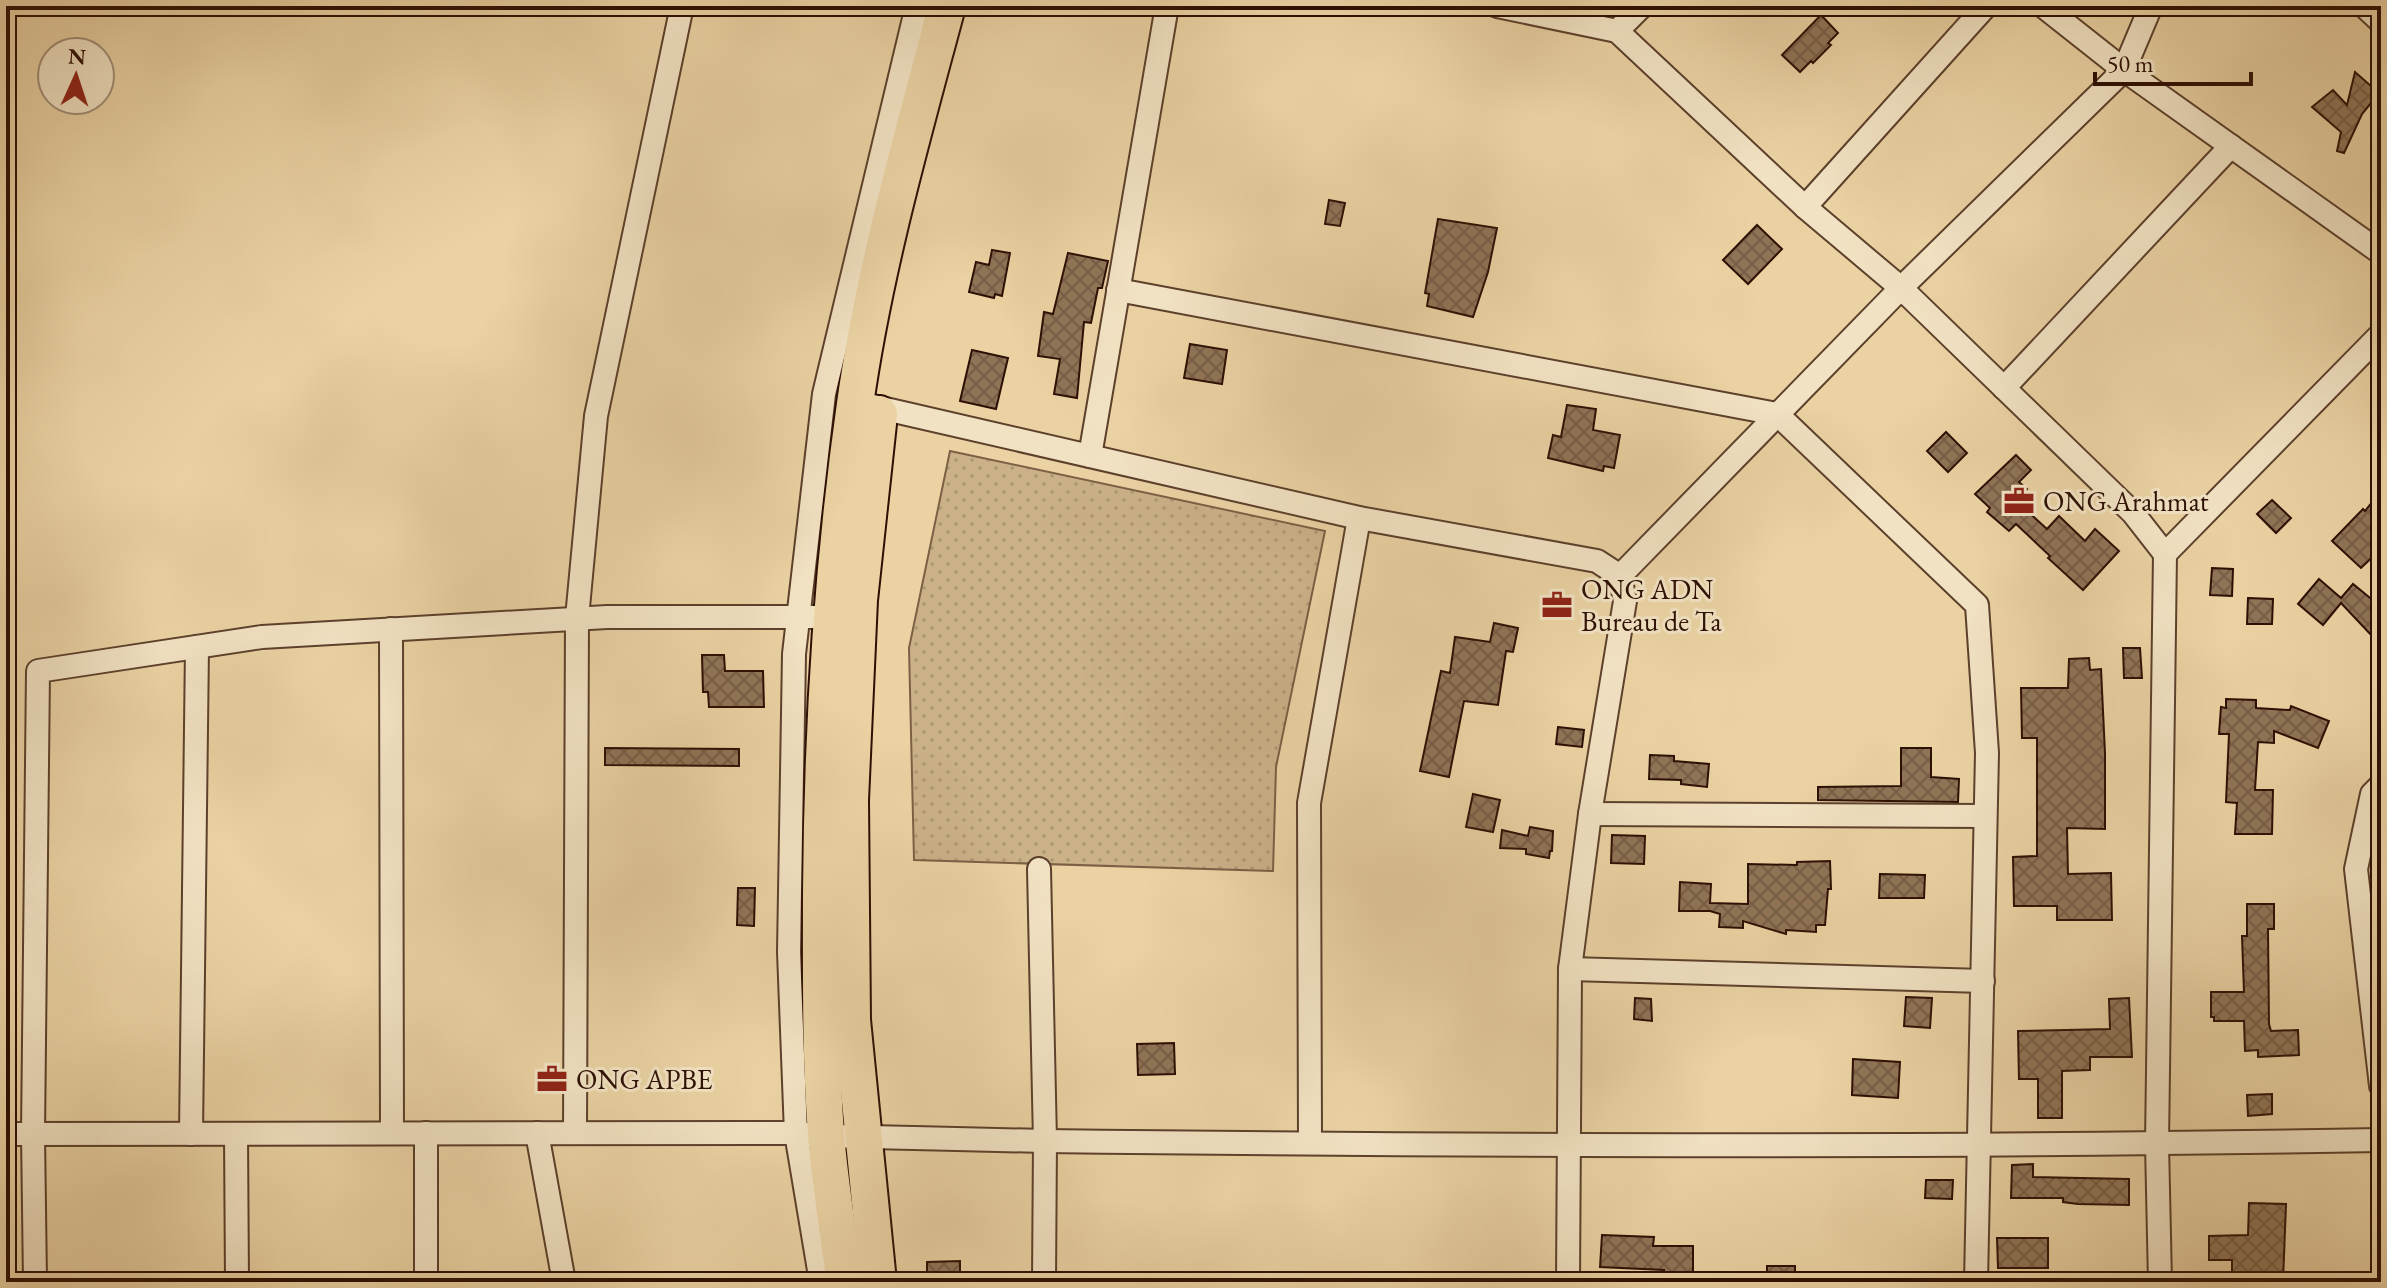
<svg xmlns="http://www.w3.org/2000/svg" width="2387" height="1288" font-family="'EB Garamond',serif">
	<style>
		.grass { fill: url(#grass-dots); stroke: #7c6046; stroke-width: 2 }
		.building { fill: url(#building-cross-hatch); stroke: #2d0f04; stroke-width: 2 }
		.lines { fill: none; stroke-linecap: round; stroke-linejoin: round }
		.street-casing { stroke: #5c402c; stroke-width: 26 }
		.primary-casing { stroke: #2d0f04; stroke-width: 40 }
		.street { stroke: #f1e2c3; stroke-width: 22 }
		.primary { stroke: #ead2a3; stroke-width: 36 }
		.labels { text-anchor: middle; stroke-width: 6; stroke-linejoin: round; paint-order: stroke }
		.poi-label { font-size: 28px; fill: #2d0f04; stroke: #f1e2c3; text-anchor: start }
	</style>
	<defs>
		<pattern id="grass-dots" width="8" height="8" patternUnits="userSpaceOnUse" patternTransform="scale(2)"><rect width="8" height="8" fill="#cab188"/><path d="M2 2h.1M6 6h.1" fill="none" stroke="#ae9774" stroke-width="1.8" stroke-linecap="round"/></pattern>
		<pattern id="building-cross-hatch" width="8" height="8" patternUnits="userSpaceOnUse" patternTransform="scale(2)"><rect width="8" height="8" fill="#8f7457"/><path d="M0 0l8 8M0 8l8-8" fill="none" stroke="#755e46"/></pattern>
	</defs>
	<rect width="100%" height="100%" fill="#ead2a3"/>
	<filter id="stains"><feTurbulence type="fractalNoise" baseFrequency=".0025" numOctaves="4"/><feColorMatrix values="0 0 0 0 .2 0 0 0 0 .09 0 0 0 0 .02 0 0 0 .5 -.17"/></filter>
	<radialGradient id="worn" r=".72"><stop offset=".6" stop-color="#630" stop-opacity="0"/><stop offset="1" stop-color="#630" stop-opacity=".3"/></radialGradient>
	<polygon class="grass" points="950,451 1325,531 1276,767 1273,871 914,860 909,648"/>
	<g class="building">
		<polygon points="1821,15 1838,33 1828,43 1831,45 1813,63 1811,61 1800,72 1782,55"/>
		<polygon points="2355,72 2379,93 2362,114 2344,153 2337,151 2341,132 2312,107 2333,90 2347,105"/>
		<polygon points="1329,200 1345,203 1340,226 1325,224"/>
		<polygon points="1438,219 1497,228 1488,272 1473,317 1427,306 1429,294 1425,293"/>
		<polygon points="1757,225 1782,249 1748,284 1723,260"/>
		<polygon points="992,250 1010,253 1002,296 995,294 994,298 969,292 976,262 989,265"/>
		<polygon points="1068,253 1108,261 1102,288 1098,288 1091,323 1084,322 1077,398 1054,394 1060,359 1038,356 1044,312 1053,314"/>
		<polygon points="1190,344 1227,350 1222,384 1184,378"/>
		<polygon points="972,350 1008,358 996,409 960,401"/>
		<polygon points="1567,405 1596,409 1593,430 1620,435 1614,468 1604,466 1603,471 1548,458 1553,435 1561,437"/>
		<polygon points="1946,432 1967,453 1948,472 1927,451"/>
		<polygon points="2016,455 2031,470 2019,482 2027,489 2016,501 2047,529 2059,516 2085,541 2095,529 2119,551 2083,590 2048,558 2050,556 2016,524 2009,531 1987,512 1990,508 1975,494"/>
		<polygon points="2381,491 2381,549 2361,568 2332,541 2363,509 2365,511"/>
		<polygon points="2272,500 2291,518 2276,533 2257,514"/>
		<polygon points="2212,568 2233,569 2232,596 2210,595"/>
		<polygon points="2319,579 2341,598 2353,584 2381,607 2381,628 2373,637 2341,603 2323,625 2298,604"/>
		<polygon points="2248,598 2273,599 2272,624 2247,624"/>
		<polygon points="1494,623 1518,628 1513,652 1506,651 1498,705 1464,701 1449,777 1420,771 1441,671 1450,673 1455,637 1490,642"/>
		<polygon points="2123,648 2140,648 2142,678 2124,678"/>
		<polygon points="702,655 724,655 725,671 763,671 764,707 709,707 708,692 703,692"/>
		<polygon points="2089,658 2090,670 2101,669 2105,753 2105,829 2067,828 2068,874 2111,873 2112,920 2057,920 2057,906 2014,906 2013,857 2037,856 2037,738 2022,738 2021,688 2068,688 2069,659"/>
		<polygon points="2226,699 2256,700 2256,708 2290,710 2291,706 2329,721 2318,748 2274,731 2274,743 2258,742 2255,790 2273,790 2272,834 2235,834 2237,803 2226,802 2229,734 2219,734 2221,707 2226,708"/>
		<polygon points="1558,727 1584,730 1582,747 1556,744"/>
		<polygon points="605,748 739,749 739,766 605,765"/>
		<polygon points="1901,748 1931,748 1931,777 1959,779 1958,802 1818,800 1818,787 1901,786"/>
		<polygon points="1650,755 1674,756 1674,761 1709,764 1707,787 1681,784 1681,780 1649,779"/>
		<polygon points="1473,794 1500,800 1493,832 1466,827"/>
		<polygon points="1530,827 1553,831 1552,851 1550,851 1549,858 1526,854 1526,849 1500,848 1502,830 1528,836"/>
		<polygon points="1612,835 1645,836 1644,864 1611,863"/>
		<polygon points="1830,861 1831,889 1828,889 1825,925 1816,925 1816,932 1786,930 1786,934 1743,921 1743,928 1719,927 1720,914 1710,911 1679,911 1680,882 1711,884 1710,903 1748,904 1748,864 1797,865 1797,862"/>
		<polygon points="1880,874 1925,875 1924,898 1879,898"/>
		<polygon points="738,888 755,888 754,926 737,925"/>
		<polygon points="2247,904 2274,904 2274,929 2268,929 2269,1024 2271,1031 2298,1030 2299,1055 2258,1057 2258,1050 2245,1051 2244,1021 2214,1021 2214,1017 2211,1017 2211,992 2244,992 2242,936 2247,936"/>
		<polygon points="1906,997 1932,998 1930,1028 1904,1026"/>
		<polygon points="1635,998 1651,999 1652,1021 1634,1019"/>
		<polygon points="2129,998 2132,1057 2090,1057 2090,1070 2062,1071 2062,1118 2038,1118 2038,1079 2019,1079 2018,1031 2110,1029 2109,999"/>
		<polygon points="1174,1043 1175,1074 1138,1075 1137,1044"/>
		<polygon points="1853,1059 1900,1062 1898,1098 1852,1095"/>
		<polygon points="2272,1094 2272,1114 2248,1116 2247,1095"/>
		<polygon points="2033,1164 2033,1177 2129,1179 2129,1205 2078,1204 2063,1202 2063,1198 2011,1198 2012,1165"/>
		<polygon points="1926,1180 1953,1180 1952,1199 1925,1198"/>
		<polygon points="2249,1203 2286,1204 2283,1282 2232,1282 2232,1260 2209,1260 2209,1236 2248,1235"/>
		<polygon points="1602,1235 1654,1237 1653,1246 1693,1246 1693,1282 1664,1282 1664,1270 1600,1267"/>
		<polygon points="1997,1238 2048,1238 2048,1268 1998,1268"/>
		<polygon points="960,1261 960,1282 927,1282 927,1262"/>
		<rect x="1767" y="1266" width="28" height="16"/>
	</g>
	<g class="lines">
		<g class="street-casing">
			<g id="street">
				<polyline points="1497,6 1617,31 1805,207 1901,288 2133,513 2165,554 2157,1144 2160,1282"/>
				<polyline points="2043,6 2124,70 2381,253"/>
				<polyline points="2364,6 2381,22"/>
				<polyline points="1617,31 1642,6"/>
				<polyline points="1805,207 1986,6"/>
				<polyline points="1118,290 1777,414 1977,605 1987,753 1976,1282"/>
				<polyline points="2004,388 2231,146"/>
				<polyline points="868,405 1359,518 1597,561 1620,576 1625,601 1590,814 1570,969 1568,1282"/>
				<polyline points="1090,456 1167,6"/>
				<polyline points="2165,554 2381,334"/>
				<polyline points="1620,576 1901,288 2124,70 2151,6"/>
				<polyline points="391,629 392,1133"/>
				<polyline points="2381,785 2372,794 2356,869 2381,1086"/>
				<polyline points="1590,814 1985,816"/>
				<polyline points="1039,869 1045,1141 1044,1282"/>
				<polyline points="1570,969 1983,981"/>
				<polyline points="537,1133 564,1282"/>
				<polyline points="575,1133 577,618 596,416 682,6"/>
				<path d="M6,1134L796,1133L826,1136C899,1137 972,1140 1045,1141C1490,1146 1936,1148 2381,1140"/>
				<polyline points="191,1134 197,647"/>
				<polyline points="236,1134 237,1282"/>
				<polyline points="1310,1142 1309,803 1359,518"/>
				<polyline points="35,1282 33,1134 38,671 262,637 607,617 845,617"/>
				<polyline points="426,1282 426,1133"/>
				<polyline points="821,1282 796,1133 789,952 794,654 824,394 917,6"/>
			</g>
		</g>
		<g class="primary-casing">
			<g id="primary">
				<path d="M845,1282C838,1233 830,1183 826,1134C820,1054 821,974 821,894C822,730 832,566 855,404C874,269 912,137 947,6"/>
				<polyline points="878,1282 852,1020 850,800 859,600 879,414"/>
			</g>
		</g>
		<use href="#street" class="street"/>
		<use href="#primary" class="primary"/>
	</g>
	<defs>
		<g id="office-bare" transform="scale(2.4)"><path d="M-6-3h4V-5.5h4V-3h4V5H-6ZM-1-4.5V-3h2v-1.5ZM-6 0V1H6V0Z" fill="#8f2418" stroke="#f1e2c3" stroke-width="2.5" paint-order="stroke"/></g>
	</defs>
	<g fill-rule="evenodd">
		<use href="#office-bare" x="2019" y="501"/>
		<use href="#office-bare" x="1557" y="605"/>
		<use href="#office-bare" x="552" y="1079"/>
	</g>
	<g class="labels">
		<g class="poi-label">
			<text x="2043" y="511">ONG Arahmat</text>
			<text x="1581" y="599">ONG ADN<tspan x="1581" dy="32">Bureau de Ta</tspan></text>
			<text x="576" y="1089">ONG APBE</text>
		</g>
	</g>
	<rect width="2387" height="1288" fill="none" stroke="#ead2a3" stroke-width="32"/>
	<rect x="8" y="8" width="2371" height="1272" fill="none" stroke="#2d0f04" stroke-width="4"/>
	<rect x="16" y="16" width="2355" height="1256" fill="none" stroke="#2d0f04" stroke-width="2"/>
	<g transform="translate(76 76) rotate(3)"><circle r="38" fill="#f1e2c3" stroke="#a38e77" stroke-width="2"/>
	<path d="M0-6L14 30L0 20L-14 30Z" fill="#8f2418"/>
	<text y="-12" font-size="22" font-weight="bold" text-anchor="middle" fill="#2d0f04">N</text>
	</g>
	<path d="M2095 72v12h156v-12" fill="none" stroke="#2d0f04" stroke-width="4"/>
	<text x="2107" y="72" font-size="24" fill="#2d0f04" stroke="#f1e2c3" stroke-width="6" paint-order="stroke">50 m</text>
	<rect width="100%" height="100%" filter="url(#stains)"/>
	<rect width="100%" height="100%" fill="url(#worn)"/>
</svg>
